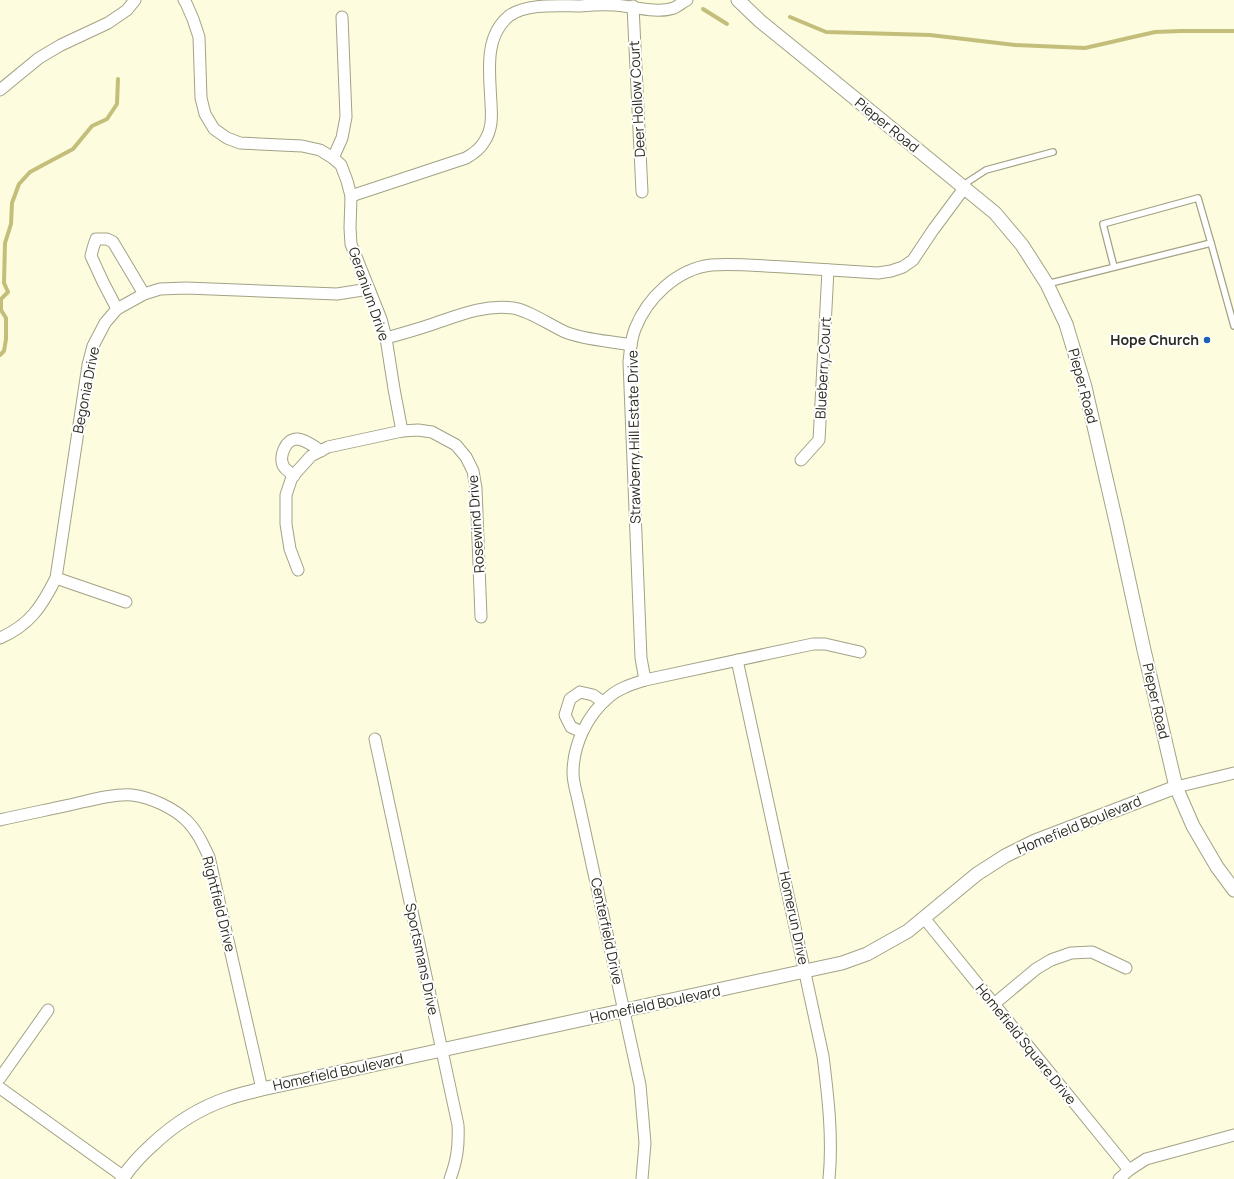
<svg xmlns="http://www.w3.org/2000/svg" width="1234" height="1179" font-family="Manrope,sans-serif">
	<style>
		.lines { fill: none; stroke-linecap: round; stroke-linejoin: round }
		.stream { stroke: #c3bf7b; stroke-width: 4 }
		.service-casing { stroke: #a3a286; stroke-width: 8 }
		.minor-casing { stroke: #a3a286; stroke-width: 13 }
		.tertiary-casing { stroke: #a3a286; stroke-width: 15 }
		.service { stroke: #fff; stroke-width: 5.5 }
		.minor { stroke: #fff; stroke-width: 11 }
		.tertiary { stroke: #fff; stroke-width: 13 }
		.poi-dot { fill: #1d62b2; stroke: #fff; stroke-width: 1.5 }
		.labels { text-anchor: middle; stroke-width: 4; stroke-linejoin: round; paint-order: stroke }
		.street-label { font-size: 14px; fill: #2c2b20; stroke: #fff }
		.poi-label { font-size: 14px; font-weight: bold; fill: #2c2b20; stroke: #fff; text-anchor: end }
	</style>
	<rect width="100%" height="100%" fill="#fdfcde"/>
	<g class="lines">
		<g class="stream">
			<polyline points="703,9 727,24"/>
			<polyline points="790,17 826,32 930,35 1015,45 1085,48 1155,32 1181,31 1234,31"/>
			<polyline points="0,355 4,351 6,339 6,318 1,310 1,299 8,292 4,283 5,243 11,224 12,203 19,184 30,172 73,149 92,126 107,119 117,104 118,79"/>
		</g>
		<g class="service-casing">
			<g id="service">
				<polyline points="963,185 986,170 1053,152"/>
				<polyline points="1114,267 1103,224 1198,198 1211,243"/>
				<polyline points="1047,284 1211,243 1234,326"/>
			</g>
		</g>
		<g class="minor-casing">
			<g id="minor">
				<polyline points="184,0 186,3 193,19 199,37 201,98 205,114 214,129 227,138 240,143 302,146 320,150 333,158 341,165 347,181 351,196 350,228 351,244 381,319 386,338 394,389 402,431"/>
				<polyline points="633,6 642,192"/>
				<polyline points="0,90 39,58 61,45 108,23 127,10 135,0"/>
				<polyline points="333,158 342,138 346,117 342,17"/>
				<path d="M351,196L466,158C473,154 480,149 484,142C492,130 492,118 491,104C490,75 483,37 509,16C526,3 560,6 580,6C591,5 603,4 614,5C632,6 656,14 674,8C678,6 683,2 687,0"/>
				<polyline points="117,309 103,282 91,256 93,248 96,239 107,239 113,242 144,294"/>
				<path d="M386,338C401,334 415,330 430,325C457,316 484,304 513,308C528,310 550,325 565,332C585,340 610,341 631,345"/>
				<polyline points="801,460 819,440 828,270"/>
				<path d="M294,476C291,473 286,470 284,467C278,458 285,438 298,439C306,440 314,446 321,451"/>
				<polyline points="298,570 290,549 286,524 286,495 292,477 311,456 328,447 402,431 418,430 432,432 456,445 466,457 473,471 476,488 481,617"/>
				<polyline points="56,578 126,602"/>
				<path d="M0,638C30,625 42,606 56,578L88,365L93,346L105,323L117,309L144,294L160,289L186,288L337,294L369,289"/>
				<path d="M737,660L823,1056C828,1096 833,1138 829,1179"/>
				<path d="M645,680L641,658L629,362C630,351 631,339 635,329C647,298 677,269 711,265C735,263 759,266 784,267C815,269 846,271 878,273L891,271L903,267L913,260L933,230L965,187"/>
				<polyline points="582,732 571,727 565,715 570,699 580,692 593,695 603,702"/>
				<path d="M375,739L458,1125C459,1146 457,1160 450,1179"/>
				<polyline points="1176,787 1234,773"/>
				<path d="M0,820C26,814 52,809 78,803C95,799 114,794 132,795C150,797 174,808 187,821C197,831 203,844 209,857L262,1089"/>
				<polyline points="924,918 1129,1170"/>
				<polyline points="994,1004 1036,969 1051,960 1071,953 1092,952 1126,968"/>
				<polyline points="0,1078 48,1010"/>
				<polyline points="0,1088 124,1177"/>
				<path d="M642,1179L645,1143L640,1085L578,800C576,791 573,782 573,773C573,745 587,715 609,697C619,688 633,684 645,680L813,644H825L860,652"/>
				<polyline points="1119,1179 1129,1170 1146,1159 1234,1135"/>
			</g>
		</g>
		<g class="tertiary-casing">
			<g id="tertiary">
				<polyline points="738,0 760,21 808,60 995,213 1022,245 1047,284 1066,324 1085,387 1117,526 1144,650 1176,787 1193,826 1217,867 1234,890"/>
				<path d="M122,1179C130,1167 140,1156 151,1146C174,1124 199,1108 229,1098C240,1094 251,1092 262,1089L805,971L842,963L867,954L908,931L977,874L1005,856L1035,841L1176,787"/>
			</g>
		</g>
		<use href="#service" class="service"/>
		<use href="#minor" class="minor"/>
		<use href="#tertiary" class="tertiary"/>
	</g>
	<circle class="poi-dot" cx="1207" cy="340" r="4"/>
	<g class="labels">
		<g class="street-label">
			<text transform="translate(637 99) rotate(-93)" y="5">Deer Hollow Court</text>
			<text transform="translate(887 125) rotate(39)" y="5">Pieper Road</text>
			<text transform="translate(369 294) rotate(71)" y="5">Geranium Drive</text>
			<text transform="translate(823 368) rotate(-87)" y="5">Blueberry Court</text>
			<text transform="translate(1083 386) rotate(75)" y="5">Pieper Road</text>
			<text transform="translate(86 390) rotate(-79)" y="5">Begonia Drive</text>
			<text transform="translate(634 437) rotate(-91)" y="5">Strawberry Hill Estate Drive</text>
			<text transform="translate(476 524) rotate(-94)" y="5">Rosewind Drive</text>
			<text transform="translate(1156 701) rotate(77)" y="5">Pieper Road</text>
			<text transform="translate(1079 825) rotate(-22)" y="5">Homefield Boulevard</text>
			<text transform="translate(219 904) rotate(76)" y="5">Rightfield Drive</text>
			<text transform="translate(794 918) rotate(78)" y="5">Homerun Drive</text>
			<text transform="translate(607 931) rotate(78)" y="5">Centerfield Drive</text>
			<text transform="translate(422 959) rotate(78)" y="5">Sportsmans Drive</text>
			<text transform="translate(655 1004) rotate(-12)" y="5">Homefield Boulevard</text>
			<text transform="translate(1026 1044) rotate(51)" y="5">Homefield Square Drive</text>
			<text transform="translate(338 1072) rotate(-12)" y="5">Homefield Boulevard</text>
		</g>
		<g class="poi-label">
			<text x="1199" y="345">Hope Church</text>
		</g>
	</g>
</svg>
